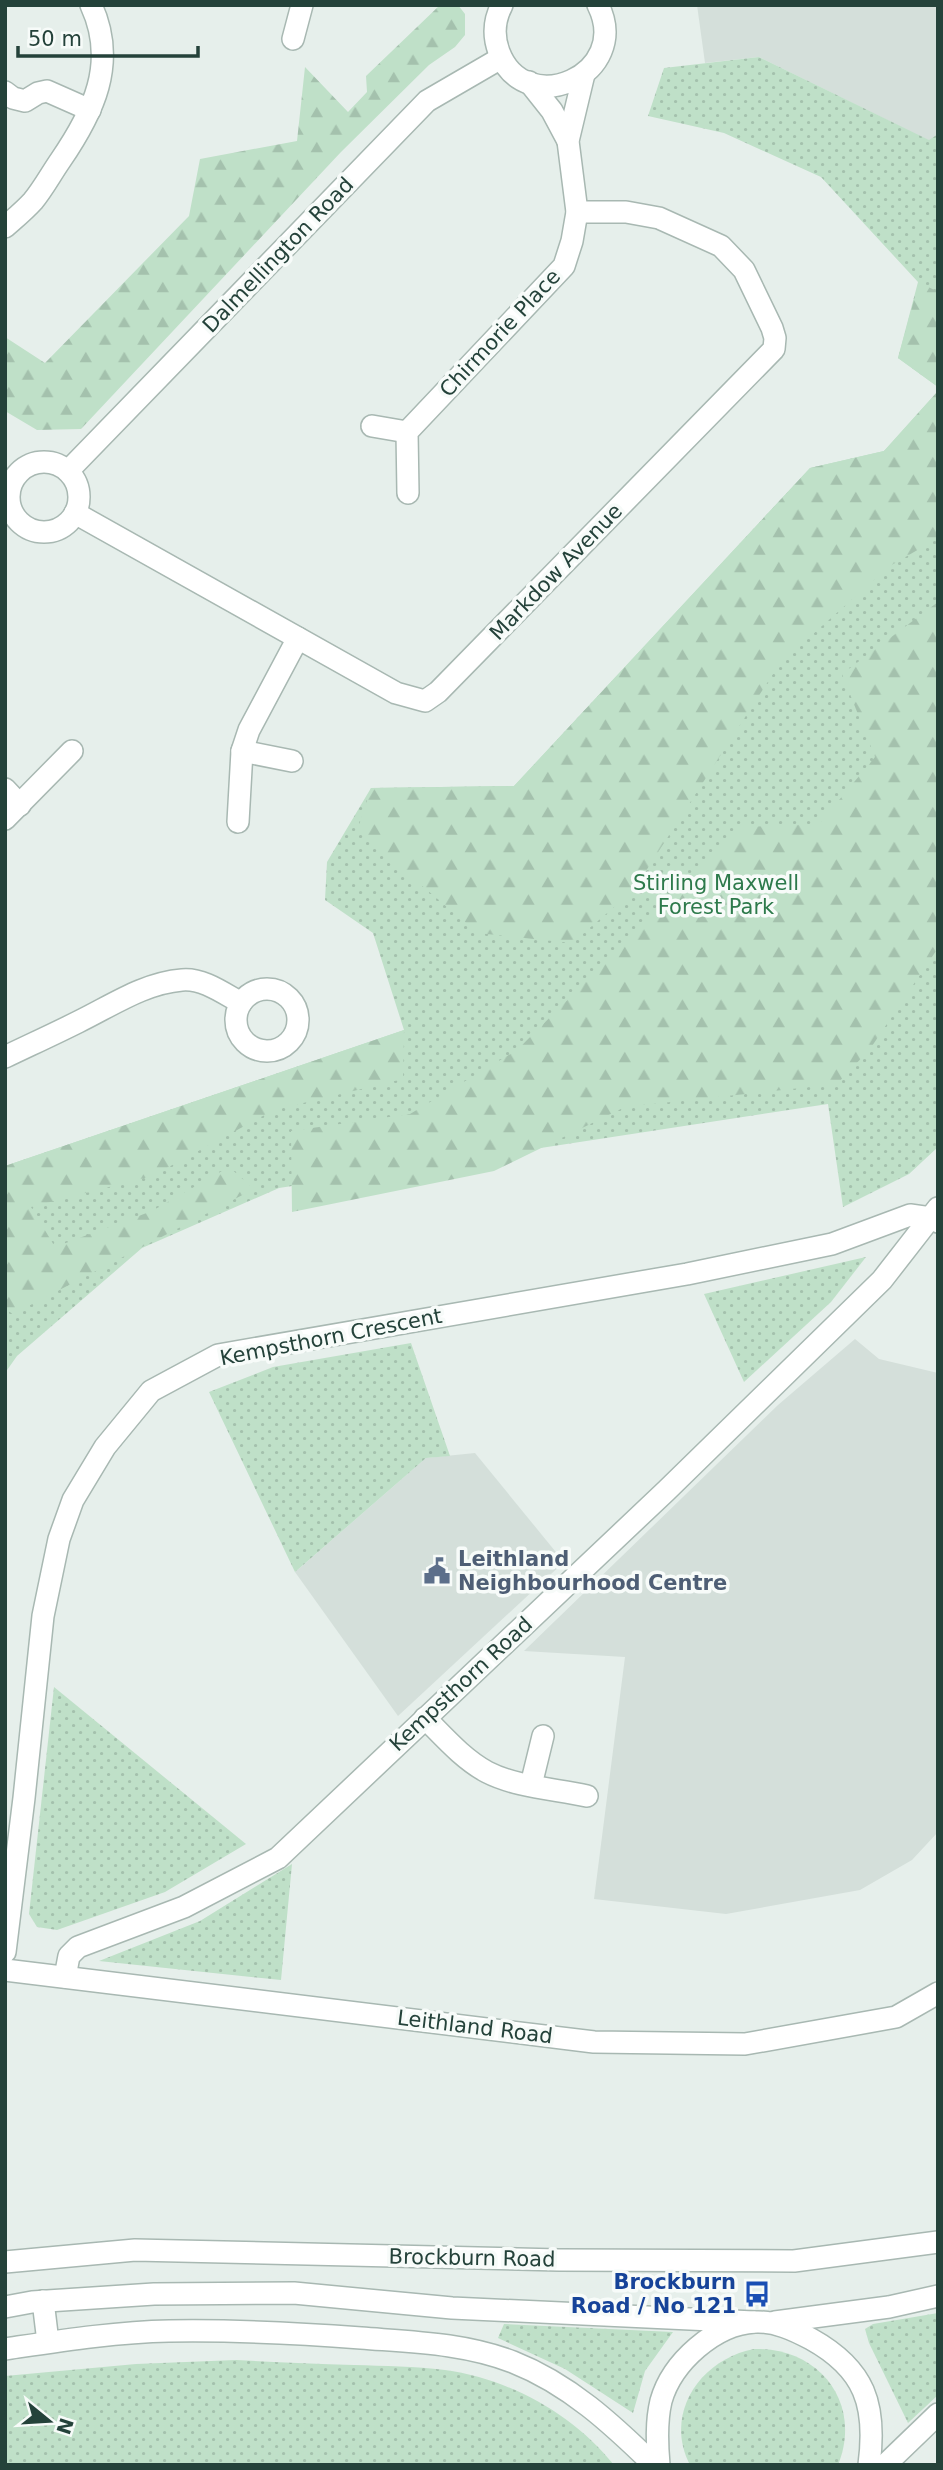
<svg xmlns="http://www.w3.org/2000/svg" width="943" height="2470" font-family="'DejaVu Sans',sans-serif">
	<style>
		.built { fill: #d4dfda }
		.green { fill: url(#green-dots) }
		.forest { fill: url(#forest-firs) }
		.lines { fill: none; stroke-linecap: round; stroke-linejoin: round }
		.minor-casing { stroke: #a8b8b2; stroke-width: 24 }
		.minor { stroke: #fff; stroke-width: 21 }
		.labels { text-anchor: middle; stroke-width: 7; stroke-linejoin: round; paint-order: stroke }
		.street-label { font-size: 21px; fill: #24423a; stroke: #f7fbf9 }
		.park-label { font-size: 21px; fill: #2d7a4b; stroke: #f7fbf9 }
		.service-label { font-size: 21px; font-weight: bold; fill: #4e5e75; stroke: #f7fbf9; text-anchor: start }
		.transit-label { font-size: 21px; font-weight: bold; fill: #164399; stroke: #f7fbf9; text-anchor: end }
	</style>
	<defs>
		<pattern id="green-dots" width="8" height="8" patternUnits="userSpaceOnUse" patternTransform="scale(1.75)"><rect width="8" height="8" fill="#bfe0c8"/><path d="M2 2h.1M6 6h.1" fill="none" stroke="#a4c1ad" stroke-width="1.8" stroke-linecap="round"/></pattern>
		<pattern id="forest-firs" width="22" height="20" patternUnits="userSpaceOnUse" patternTransform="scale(1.75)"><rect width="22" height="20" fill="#bfe0c8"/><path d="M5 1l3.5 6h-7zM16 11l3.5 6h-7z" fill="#a4c1ad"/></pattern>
	</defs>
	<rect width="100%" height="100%" fill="#e6efeb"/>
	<g class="built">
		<polygon points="697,5 938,5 938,134 930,141 759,57 705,63"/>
		<polygon points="855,1339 879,1359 938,1373 938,1832 912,1860 860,1890 726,1914 594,1899 625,1657 524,1651 778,1405"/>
		<polygon points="475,1453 564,1562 398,1716 295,1572 426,1458"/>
	</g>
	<g class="green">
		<polygon points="759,57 929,140 938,134 938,387 898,358 918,282 821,177 724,133 648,116 664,68"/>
		<polygon points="938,391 938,1147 909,1174 843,1207 828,1104 279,1188 142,1248 17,1356 5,1373 5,1166 404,1030 373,933 325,900 327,862 371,788 514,786 810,468 884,451"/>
		<polygon points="866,1257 831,1302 744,1382 704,1294"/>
		<polygon points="411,1343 450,1456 426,1458 295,1572 209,1392 273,1367"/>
		<polygon points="54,1687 246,1844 165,1892 57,1930 37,1927 29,1914"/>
		<polygon points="292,1864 281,1980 99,1961 200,1921"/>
		<polygon points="938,2313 938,2395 908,2423 869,2343 865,2329 873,2324"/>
		<polygon points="504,2324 673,2332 645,2371 633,2413 565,2369 498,2338"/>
		<path d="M754,2349C819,2347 863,2403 838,2465H690C663,2413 701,2359 754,2349Z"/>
		<path d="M236,2360C275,2362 314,2364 354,2365C384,2366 415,2366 445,2370C510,2379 573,2414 614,2465H5V2376L136,2364Z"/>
	</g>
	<g class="forest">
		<polygon points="440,5 458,5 465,14 465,35 455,47 429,65 341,152 81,429 37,430 5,411 5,337 45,363 189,216 200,159 297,141 305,67 348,112 367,92 366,76"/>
		<polygon points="919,282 938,292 938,387 898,358"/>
		<polygon points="938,391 938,538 890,566 780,663 633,891 572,943 478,933 357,831 371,788 514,786 810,468 884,451"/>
		<polygon points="938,602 938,948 870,1049 837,1084 625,1107 494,1171 292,1212 291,1131 410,1114 517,1050 742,827 819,824 875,757 842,674"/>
		<polygon points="404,1030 403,1079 274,1110 152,1176 31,1207 55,1247 152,1211 229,1167 254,1189 13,1314 5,1309 5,1166"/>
	</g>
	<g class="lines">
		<g class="minor-casing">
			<g id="minor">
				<path d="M502,5C494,20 493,36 499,52C525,121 633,75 598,5"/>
				<polyline points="293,39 302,5"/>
				<polyline points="529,82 552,111 568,141"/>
				<polyline points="5,92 13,98 25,101 38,93 47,91 90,110"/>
				<path d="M5,227C14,219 24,211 33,201C43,189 51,174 60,161C93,113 118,63 91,5"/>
				<polyline points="372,426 407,432"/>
				<circle cx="44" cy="497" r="35"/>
				<polyline points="68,471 427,101 501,58"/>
				<polyline points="408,493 407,432 564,266 572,241 577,212 568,141 584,74"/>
				<polyline points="75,513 396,693 425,701 438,692 774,349 775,338 772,328 744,270 721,246 659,218 626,212 577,212"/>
				<polyline points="242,751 292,761"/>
				<polyline points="5,789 20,805"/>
				<polyline points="5,819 72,751"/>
				<polyline points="238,822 242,751 249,730 298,638"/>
				<circle cx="267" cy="1020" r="31"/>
				<path d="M5,1057C30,1045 54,1034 78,1022C111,1006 144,983 182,980C203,978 223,993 241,1003"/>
				<path d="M425,1718C444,1737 463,1759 487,1772C516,1787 555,1789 587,1796"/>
				<polyline points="531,1785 543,1736"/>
				<polyline points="5,1952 24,1798 43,1616 59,1539 73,1500 105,1447 151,1391 218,1355 687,1274 832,1244 910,1215 931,1218 938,1222"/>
				<polyline points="5,1970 594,2042 745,2044 896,2017 938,1993"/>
				<polyline points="65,1977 69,1956 78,1947 184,1907 278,1858 666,1491 882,1280 938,1208"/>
				<polyline points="5,2262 135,2250 559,2260 794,2261 938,2242"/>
				<polyline points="43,2301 48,2342"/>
				<polyline points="5,2307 32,2302 154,2294 294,2293 452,2308 754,2322"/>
				<polyline points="775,2322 889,2307 938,2296"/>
				<path d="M5,2349C59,2341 115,2332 169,2331C233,2330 297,2333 361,2338C412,2342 464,2343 513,2362C569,2384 612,2424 654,2465"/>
				<path d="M659,2465C657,2443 656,2422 661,2401C672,2362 715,2324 755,2322C775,2321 794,2330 811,2339C865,2369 877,2405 869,2465"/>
				<polyline points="885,2465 938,2414"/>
			</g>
		</g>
		<use href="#minor" class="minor"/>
	</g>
	<defs>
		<g id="civic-bare" transform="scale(2.1)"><path d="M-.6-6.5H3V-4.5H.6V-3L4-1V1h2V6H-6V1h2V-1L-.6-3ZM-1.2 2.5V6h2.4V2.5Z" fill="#5c6f8a" stroke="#f7fbf9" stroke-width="2.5" paint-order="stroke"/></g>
		<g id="bus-bare" transform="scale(2.1)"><path d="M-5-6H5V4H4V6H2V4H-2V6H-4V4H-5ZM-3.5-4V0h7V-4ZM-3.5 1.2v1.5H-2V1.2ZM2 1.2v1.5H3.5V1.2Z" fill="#1a4fb4" stroke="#f7fbf9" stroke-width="2.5" paint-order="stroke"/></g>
	</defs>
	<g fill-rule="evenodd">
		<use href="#civic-bare" x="437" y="1571"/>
		<use href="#bus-bare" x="757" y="2294"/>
	</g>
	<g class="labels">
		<g class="street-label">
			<text transform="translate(278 255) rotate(-46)" y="7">Dalmellington Road</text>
			<text transform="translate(500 333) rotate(-47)" y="7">Chirmorie Place</text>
			<text transform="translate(556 572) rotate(-46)" y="7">Markdow Avenue</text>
			<text transform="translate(331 1337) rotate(-11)" y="7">Kempsthorn Crescent</text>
			<text transform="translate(461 1684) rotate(-43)" y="7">Kempsthorn Road</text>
			<text transform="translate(475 2027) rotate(7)" y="7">Leithland Road</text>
			<text transform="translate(472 2258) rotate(1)" y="7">Brockburn Road</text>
		</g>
		<g class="park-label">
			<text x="716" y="890">Stirling Maxwell<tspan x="716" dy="24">Forest Park</tspan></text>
		</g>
		<g class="service-label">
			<text x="458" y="1566">Leithland<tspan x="458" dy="24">Neighbourhood Centre</tspan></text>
		</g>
		<g class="transit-label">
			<text x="736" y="2289">Brockburn<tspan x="736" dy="24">Road / No 121</tspan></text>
		</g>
	</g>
	<rect width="943" height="2470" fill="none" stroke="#24423a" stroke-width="14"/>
	<g transform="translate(49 2421) rotate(108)" stroke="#f7fbf9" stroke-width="5" paint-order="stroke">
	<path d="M0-5L12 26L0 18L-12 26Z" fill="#24423a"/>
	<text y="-10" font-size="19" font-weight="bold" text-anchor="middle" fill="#24423a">N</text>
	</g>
	<path d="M18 46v10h180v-10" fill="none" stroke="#24423a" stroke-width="3.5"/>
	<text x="28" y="46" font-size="21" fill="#24423a" stroke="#f7fbf9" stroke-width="5" paint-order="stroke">50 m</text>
</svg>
